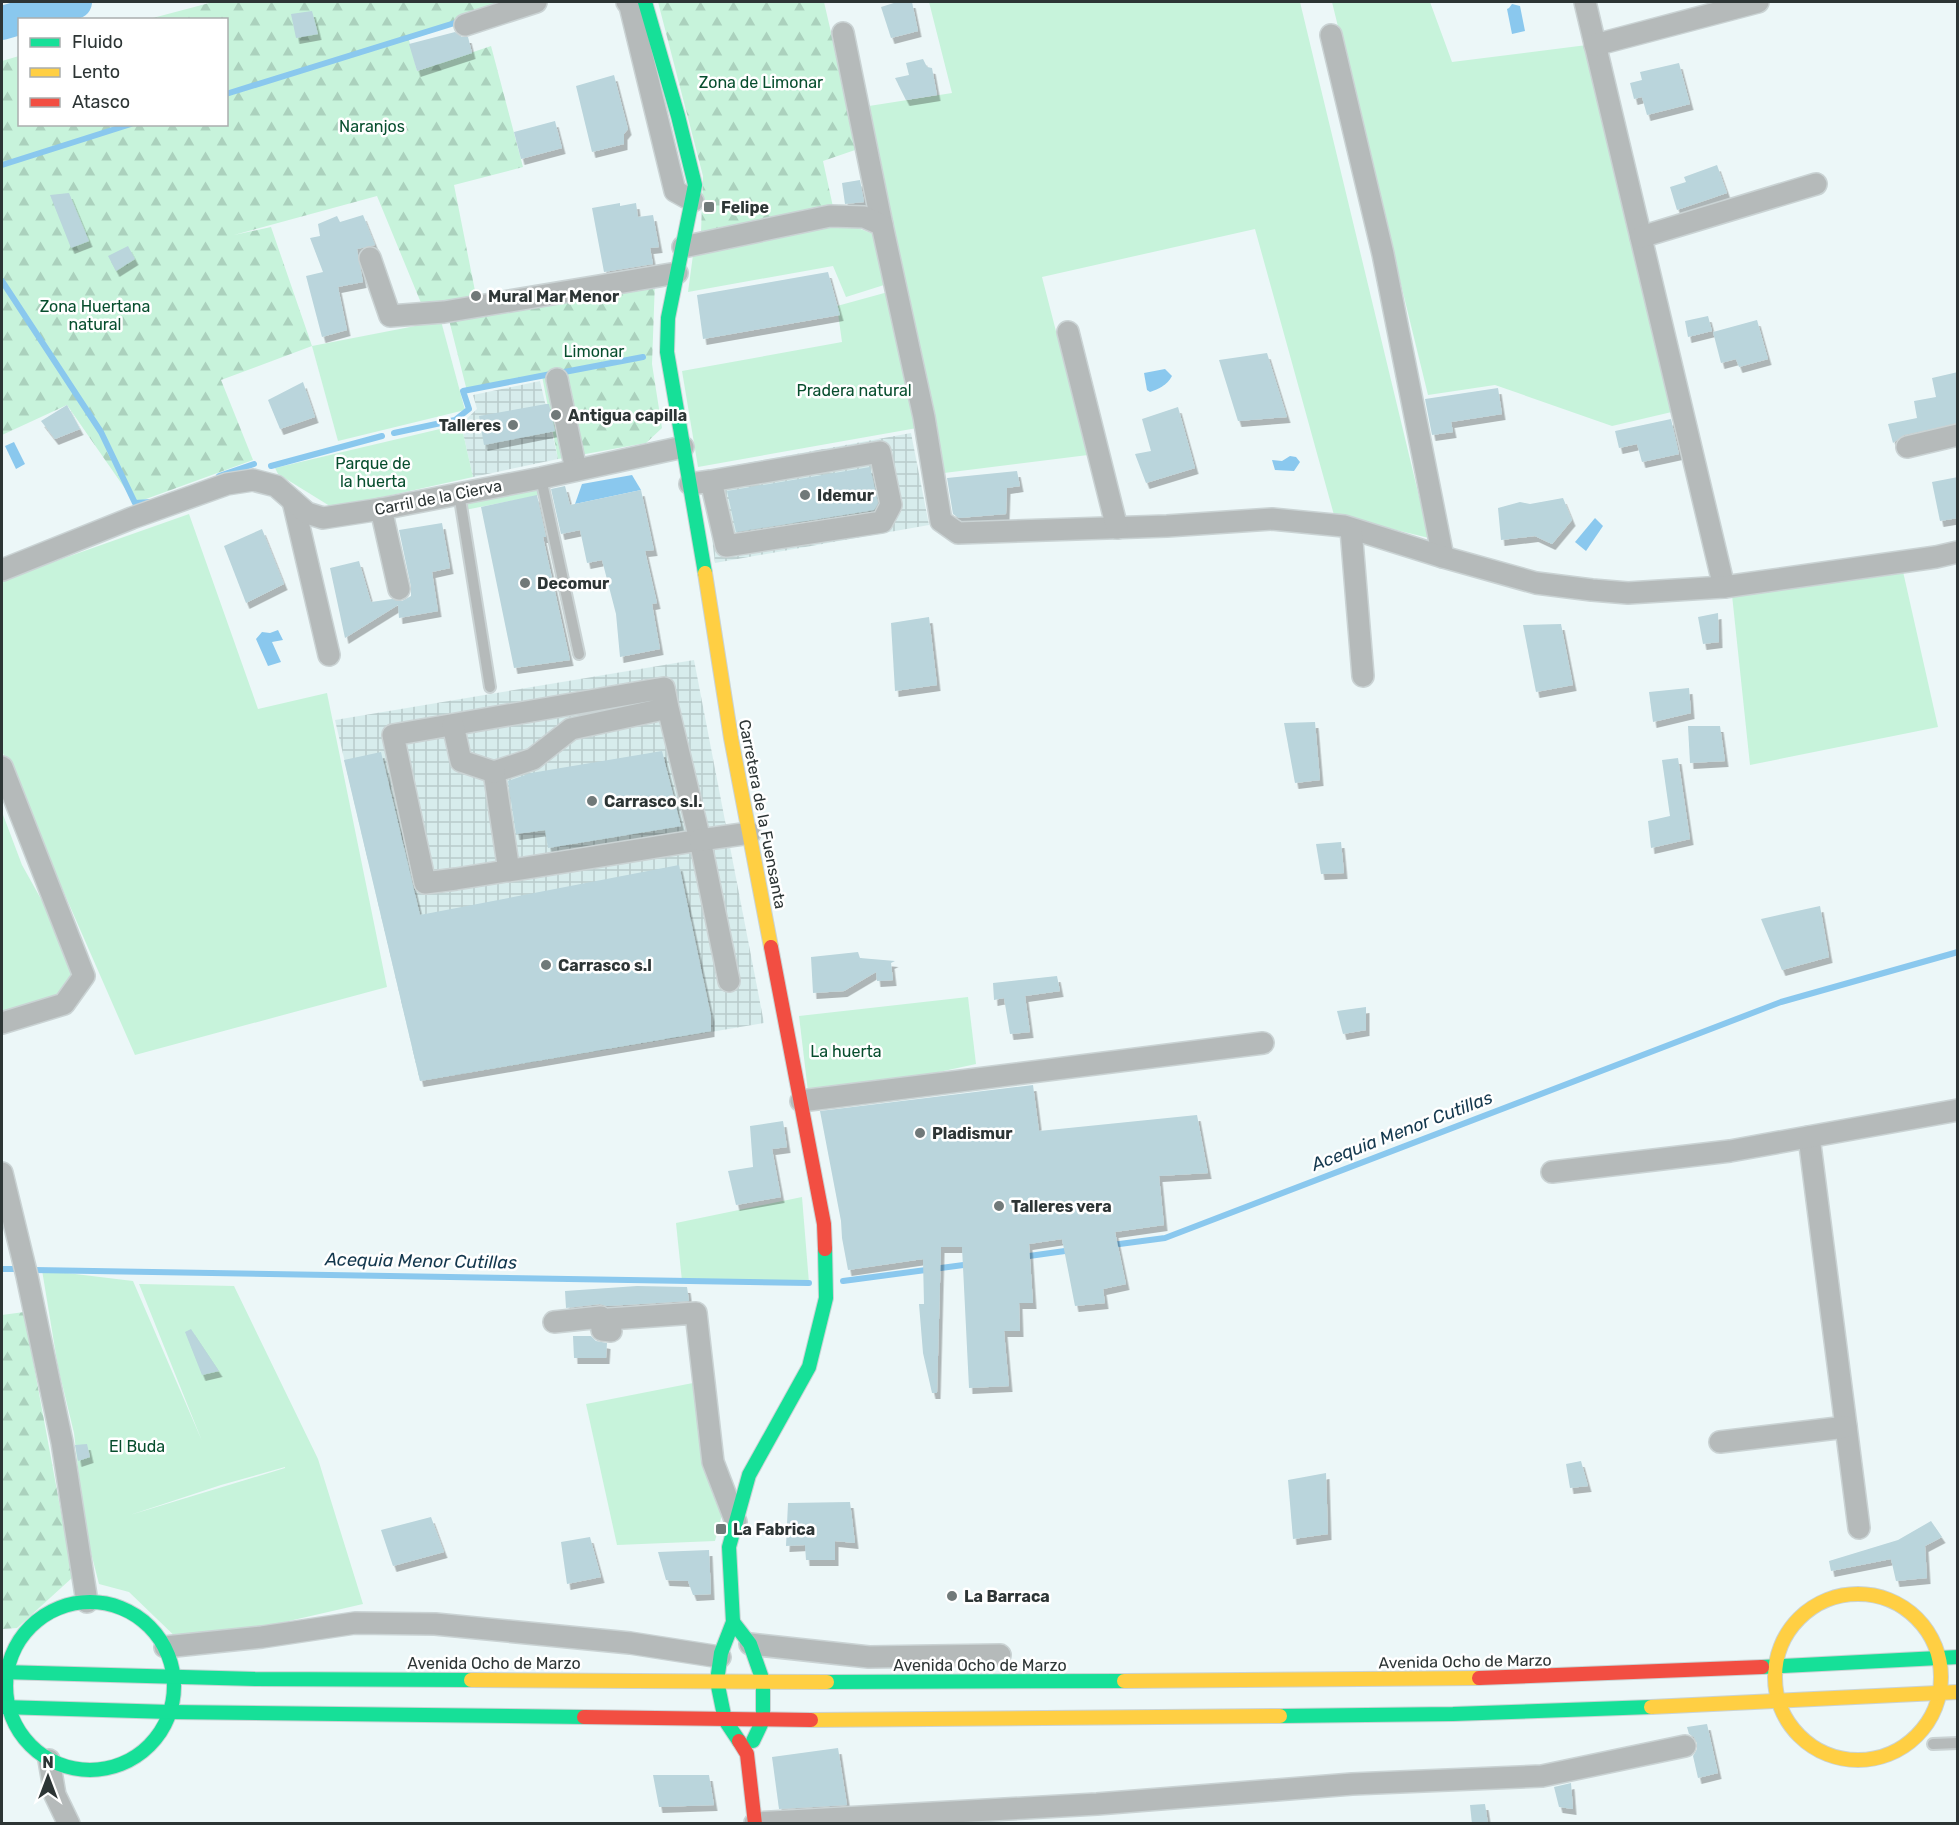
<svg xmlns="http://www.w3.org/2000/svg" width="1959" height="1825" font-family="Rubik,sans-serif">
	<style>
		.industrial { fill: url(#industrial-grid) }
		.green { fill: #c7f3db; fill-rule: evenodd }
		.forest { fill: url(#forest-firs) }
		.water { fill: #8ac8ee }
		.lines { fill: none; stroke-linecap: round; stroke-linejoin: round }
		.stream { stroke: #8ac8ee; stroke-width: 6 }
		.river { stroke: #8ac8ee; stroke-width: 34 }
		.building { fill: #bad5dc; filter: url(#shadow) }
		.lane-casing { stroke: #cad3d4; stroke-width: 14 }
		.street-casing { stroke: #cad3d4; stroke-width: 24 }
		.fast-casing { stroke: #cad3d4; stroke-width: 16 }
		.slow-casing { stroke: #cad3d4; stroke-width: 16 }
		.jam-casing { stroke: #cad3d4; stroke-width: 16 }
		.lane { stroke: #b5baba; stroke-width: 10 }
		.street { stroke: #b5baba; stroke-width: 21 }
		.fast { stroke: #16e098; stroke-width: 14 }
		.slow { stroke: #ffcf43; stroke-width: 14 }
		.jam { stroke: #f24e42; stroke-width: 14 }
		.poi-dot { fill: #707979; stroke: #fff; stroke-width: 2 }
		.labels { text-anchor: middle; stroke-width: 5; stroke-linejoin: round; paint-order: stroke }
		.park-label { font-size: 16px; fill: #074e2e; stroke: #fff }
		.poi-label { font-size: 16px; font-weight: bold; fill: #2d3535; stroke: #fff; text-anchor: start }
		.street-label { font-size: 16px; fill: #2d3535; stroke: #fff }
		.water-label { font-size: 18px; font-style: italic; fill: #14384e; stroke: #fff }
	</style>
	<defs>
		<pattern id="industrial-grid" width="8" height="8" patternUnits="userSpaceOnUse" patternTransform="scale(1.5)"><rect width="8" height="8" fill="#d7ecec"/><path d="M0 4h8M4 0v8" fill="none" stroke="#b9cbcb"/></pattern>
		<pattern id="forest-firs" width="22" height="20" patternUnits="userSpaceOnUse" patternTransform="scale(1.5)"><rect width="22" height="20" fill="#c7f3db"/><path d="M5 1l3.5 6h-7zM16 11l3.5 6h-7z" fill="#abd1bd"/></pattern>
		<filter id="shadow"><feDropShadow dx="3.5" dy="6" stdDeviation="0" flood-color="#0004"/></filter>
	</defs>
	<rect width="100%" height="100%" fill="#ecf7f8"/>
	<g class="industrial">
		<polygon points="540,381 558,459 473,477 461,424 477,409 473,395"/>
		<polygon points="911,433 929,525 715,563 704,471"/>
		<polygon points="694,660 764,1023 420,1081 335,720"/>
	</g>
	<g class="green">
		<polygon points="929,2 1300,2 1429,538 1334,515 1255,229 1042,277 1088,455 944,473 869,106 952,93"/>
		<polygon points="1332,2 1430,2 1452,62 1587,45 1676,411 1612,426 1495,385 1428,395"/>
		<polygon points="845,223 876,235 884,285 846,297 833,266 688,292 693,255"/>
		<polygon points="888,292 917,428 698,467 682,371 842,342 837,306"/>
		<polygon points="441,321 465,410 338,441 312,346"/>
		<polygon points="461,424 473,477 333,508 278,474 275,468"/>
		<polygon points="548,485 550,493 465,510 464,502"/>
		<polygon points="189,514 258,709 327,693 387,987 135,1055 2,751 2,580"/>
		<polygon points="1902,567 1938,727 1750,765 1732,595"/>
		<polygon points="2,812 22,865 84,976 54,1008 2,1020"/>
		<polygon points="968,997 976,1064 809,1100 799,1016"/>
		<polygon points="802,1197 809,1283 682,1281 676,1223"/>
		<path d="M42,1270L133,1281L202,1441L139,1284L234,1286L318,1459L363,1604L184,1645L129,1592L99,1584L85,1529L74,1433L58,1367ZM285,1467V1468L130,1515L221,1485Z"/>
		<polygon points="698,1382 723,1511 715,1541 617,1545 586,1404"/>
	</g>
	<g class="forest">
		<polygon points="213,2 523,2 409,40 417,71 491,46 523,167 454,185 476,296 426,315 377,196 234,235 271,227 312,346 221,380 253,460 135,503 67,405 2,435 2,61 19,56 20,124 226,124 226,20 149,19"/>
		<polygon points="658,2 824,2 858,149 823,161 835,216 701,232 703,176"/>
		<polygon points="655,281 652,364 662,428 646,443 558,459 542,376 467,391 449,320"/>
		<polygon points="24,1312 73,1577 17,1628 2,1629 2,1315"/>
	</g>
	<g class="water">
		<polygon points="1512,4 1520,6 1525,31 1512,34 1507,9 1509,8"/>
		<path d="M1165,369L1172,376C1167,385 1159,389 1150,392L1147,390L1144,373Z"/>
		<polygon points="14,442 25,464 16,469 5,446"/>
		<polygon points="1290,456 1296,457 1300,462 1294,471 1275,470 1272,460 1282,461"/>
		<polygon points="632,475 641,490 575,504 582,484"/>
		<polygon points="1595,518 1603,526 1586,551 1575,542"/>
		<polygon points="278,630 283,640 272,642 281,662 268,666 256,639 262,632 270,633"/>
	</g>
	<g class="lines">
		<g class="stream">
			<polyline points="226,94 461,21"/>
			<polyline points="2,165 131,124"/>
			<polyline points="2,281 101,432 135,503 151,502"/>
			<polyline points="559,373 643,357"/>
			<polyline points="394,433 455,420 469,409 463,391 551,374"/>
			<polyline points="271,466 382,436"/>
			<polyline points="219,476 254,464"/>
			<polyline points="1112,1245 1165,1238 1781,1002 1958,952"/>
			<polyline points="1022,1257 1072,1250"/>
			<polyline points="2,1269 17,1269"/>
			<polyline points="34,1270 809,1283"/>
			<polyline points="843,1281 971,1264"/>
		</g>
		<polyline class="river" points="2,23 75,2"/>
	</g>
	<g class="building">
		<polygon points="897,2 912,2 918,31 891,38 881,7"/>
		<polygon points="312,11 318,34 296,38 291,14"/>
		<polygon points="455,32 462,37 468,37 472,53 417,71 409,44"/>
		<polygon points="923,59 927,67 932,68 937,95 906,100 895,78 909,75 906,63"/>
		<polygon points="1679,63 1690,104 1647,115 1642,97 1634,99 1630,83 1642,80 1640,72"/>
		<polygon points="614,75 628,129 624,134 624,144 592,152 576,86"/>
		<polygon points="555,121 562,148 521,159 514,132"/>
		<polygon points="1717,165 1727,193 1677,210 1670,187 1686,182 1684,177"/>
		<polygon points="860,180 864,202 845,204 842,183"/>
		<polygon points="69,193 89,241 71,248 50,195"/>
		<polygon points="620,203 620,206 636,203 638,217 653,215 659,247 650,248 653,264 604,272 592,208"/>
		<polygon points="363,215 375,245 357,249 363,282 338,287 347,330 322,337 306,276 323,272 310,238 320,236 318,224 337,216 340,222"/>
		<polygon points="128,246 135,259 116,271 108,256"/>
		<polygon points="828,272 840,315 703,339 697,295"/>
		<polygon points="1708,316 1712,331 1688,337 1685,321"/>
		<polygon points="1757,320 1768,359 1739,367 1736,359 1721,363 1713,332"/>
		<polygon points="1267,353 1287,417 1238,421 1219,360"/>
		<polygon points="1958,372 1958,423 1904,435 1893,443 1888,424 1917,418 1914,401 1936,397 1932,378"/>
		<polygon points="303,382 315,417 280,429 268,400"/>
		<polygon points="1498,388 1502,414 1451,422 1453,432 1432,435 1425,399"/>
		<polygon points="546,404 549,404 555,431 484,445 479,416"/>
		<polygon points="67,405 80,429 55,439 41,421"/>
		<polygon points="1178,407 1195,468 1146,483 1135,454 1151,451 1142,419"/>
		<polygon points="1671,419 1679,454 1642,462 1637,444 1619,448 1615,431"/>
		<polygon points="870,467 878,503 874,510 736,532 727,491"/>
		<polygon points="1017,471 1020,486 1007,488 1006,514 959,518 953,514 947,478"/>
		<polygon points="1958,477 1958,518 1940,521 1932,482"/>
		<polygon points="565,486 570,505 641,490 654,550 645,551 657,603 652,604 660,649 620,657 616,614 602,560 587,563 580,530 561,534 551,489"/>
		<polygon points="537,495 546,537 543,537 570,660 514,668 481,507"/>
		<polygon points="1563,498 1572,520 1552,544 1535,536 1501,540 1498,508 1520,502 1530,504"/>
		<polygon points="442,523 450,568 432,572 438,611 399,618 398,605 345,638 330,568 359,561 371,602 392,599 402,601 411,596 411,587 399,530"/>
		<polygon points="262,529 284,584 246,603 224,546"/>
		<polygon points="1718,613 1719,642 1703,644 1698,617"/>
		<polygon points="929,617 937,685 895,691 891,623"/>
		<polygon points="1561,624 1573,685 1536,692 1523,625"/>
		<polygon points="1689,688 1691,713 1653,722 1649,692"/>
		<polygon points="1315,722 1320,780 1295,783 1284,723"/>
		<polygon points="1688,726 1720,726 1725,761 1690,763"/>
		<polygon points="662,751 681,826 548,848 545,830 516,834 508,781 531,773"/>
		<polygon points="381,752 420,915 679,865 711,1016 711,1031 420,1081 344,760"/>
		<polygon points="1678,758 1690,839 1651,848 1648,821 1670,816 1662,760"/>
		<polygon points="1341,842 1344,873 1321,874 1316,844"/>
		<polygon points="1820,906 1829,957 1782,970 1761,919"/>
		<polygon points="858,952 860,958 895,961 891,963 893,980 877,981 876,972 844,991 813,993 811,957"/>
		<polygon points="1057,976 1060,991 1025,996 1030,1032 1010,1034 1004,998 994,1000 993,983"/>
		<polygon points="1366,1007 1366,1030 1343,1034 1337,1011"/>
		<polygon points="1033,1085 1039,1131 1197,1115 1208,1173 1159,1176 1164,1225 1115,1232 1126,1284 1103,1289 1105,1303 1075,1306 1062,1239 1029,1244 1033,1303 1019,1303 1020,1331 1004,1331 1009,1386 969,1388 962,1247 941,1247 937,1393 932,1393 923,1353 919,1304 924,1304 923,1259 848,1270 842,1238 841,1221 820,1111"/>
		<polygon points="783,1121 787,1147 772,1149 781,1197 736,1205 728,1171 753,1167 750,1126"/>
		<polygon points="637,1286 687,1287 689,1301 607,1306 600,1304 566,1308 565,1291"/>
		<polygon points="191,1329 219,1371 202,1375 185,1332"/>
		<polygon points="573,1336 591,1336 596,1341 607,1343 606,1358 574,1358"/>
		<polygon points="87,1444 90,1457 78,1461 75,1445"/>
		<polygon points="1581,1461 1588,1486 1570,1488 1566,1464"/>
		<polygon points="1326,1473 1328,1534 1293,1539 1288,1480"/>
		<polygon points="850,1502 855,1543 835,1541 835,1560 806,1560 805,1545 786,1546 788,1503"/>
		<polygon points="431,1517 444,1552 393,1566 381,1530"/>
		<polygon points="1931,1521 1942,1537 1925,1546 1927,1578 1896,1581 1891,1559 1831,1571 1829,1561 1898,1540"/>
		<polygon points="590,1537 601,1577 567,1584 561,1542"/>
		<polygon points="709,1550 711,1594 693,1595 688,1581 666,1580 658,1552"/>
		<polygon points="1707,1724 1718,1773 1698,1778 1693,1756 1697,1749 1697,1743 1694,1737 1689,1734 1687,1727"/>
		<polygon points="838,1748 847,1805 779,1809 772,1757"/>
		<polygon points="653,1775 709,1775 714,1805 659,1807"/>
		<polygon points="1571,1783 1573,1809 1559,1807 1554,1787"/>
		<polygon points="1485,1804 1488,1824 1472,1824 1470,1805"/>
	</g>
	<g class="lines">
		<g class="lane-casing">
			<g id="lane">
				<polyline points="541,478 579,654"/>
				<polyline points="459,493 490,687"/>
				<polyline points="1933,1744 1958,1743"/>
			</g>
		</g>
		<g class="street-casing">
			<g id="street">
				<polyline points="627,2 630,6 675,191 693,201"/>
				<polyline points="1585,2 1724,587"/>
				<polyline points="465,25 536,2"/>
				<polyline points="843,33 882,225"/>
				<polyline points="1331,35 1383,254 1443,557"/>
				<polyline points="1595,45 1758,2"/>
				<polyline points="1641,237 1816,184"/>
				<polyline points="683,247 830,216 864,217 882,225 924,417 941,521 958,533 1167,526 1272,519 1344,526 1443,557 1536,583 1592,590 1628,593 1724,587 1936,557 1958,552"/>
				<polyline points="370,258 390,316 444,312 677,273"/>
				<polyline points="1068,332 1117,528"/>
				<polyline points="557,379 576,470"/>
				<polyline points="1907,447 1958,435"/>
				<polyline points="690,484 711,481 880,452 891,505 882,522 726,546 711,481"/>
				<polyline points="293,501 329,655"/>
				<polyline points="381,509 399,589"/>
				<polyline points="1351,529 1363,676"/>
				<polyline points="2,570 132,518 227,484 253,480 276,486 307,513 323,518 381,509 541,478 683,447"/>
				<polyline points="668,708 664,688 393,735 425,883 456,879 700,840 668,708 571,729 533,759 494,772 509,871 700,840 729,981"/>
				<polyline points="453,725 461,761 494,772"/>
				<polyline points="2,767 84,976 64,1004 2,1023"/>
				<polyline points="700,840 750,833"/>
				<polyline points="801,1101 1263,1043"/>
				<polyline points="1809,1137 1859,1528"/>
				<polyline points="1552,1172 1730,1151 1958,1110"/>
				<polyline points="2,1173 27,1276 62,1442 87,1602"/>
				<polyline points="554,1322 601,1317 602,1330 611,1331 609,1319 696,1313 713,1462 736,1522"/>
				<polyline points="1720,1442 1846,1427"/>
				<polyline points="750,1644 869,1657 1000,1655"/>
				<polyline points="165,1647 262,1637 355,1623 435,1624 630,1643 720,1657"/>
				<polyline points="49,1760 55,1795 69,1824"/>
				<polyline points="755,1823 1097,1804 1352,1784 1542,1776 1685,1746"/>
			</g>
		</g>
		<g class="fast-casing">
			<g id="fast">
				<polyline points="645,2 678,116 695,185 668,318 667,352 705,573"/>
				<circle cx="90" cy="1686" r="84"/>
				<polyline points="733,1622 750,1644 763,1681 763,1720 753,1741"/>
				<polyline points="1762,1667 1958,1657"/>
				<polyline points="2,1672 255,1679 471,1680"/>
				<polyline points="827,1682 1124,1681"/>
				<polyline points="2,1707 170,1712 584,1717"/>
				<polyline points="1280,1716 1453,1714 1651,1707"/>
				<polyline points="739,1741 725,1720 717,1681 721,1653 733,1622 729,1547 749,1475 809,1367 826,1298 825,1249"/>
			</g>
		</g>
		<g class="slow-casing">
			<g id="slow">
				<polyline points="705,573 731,738 771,947"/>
				<circle cx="1858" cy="1677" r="83"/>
				<polyline points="471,1680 827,1682"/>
				<polyline points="1124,1681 1479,1678"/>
				<polyline points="1651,1707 1958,1692"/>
				<polyline points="811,1720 1280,1716"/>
			</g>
		</g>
		<g class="jam-casing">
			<g id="jam">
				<polyline points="771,947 824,1224 825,1249"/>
				<polyline points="1479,1678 1762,1667"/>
				<polyline points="584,1717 811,1720"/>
				<polyline points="739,1741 747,1754 755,1824"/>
			</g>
		</g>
		<use href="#lane" class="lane"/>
		<use href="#street" class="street"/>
		<use href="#fast" class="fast"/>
		<use href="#slow" class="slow"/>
		<use href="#jam" class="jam"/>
	</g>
	<g class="poi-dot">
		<rect x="703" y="201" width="12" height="12" rx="3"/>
		<circle cx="476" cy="296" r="6"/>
		<circle cx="556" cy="415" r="6"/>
		<circle cx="513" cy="425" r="6"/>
		<circle cx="805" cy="495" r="6"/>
		<circle cx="525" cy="583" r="6"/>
		<circle cx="592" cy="801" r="6"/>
		<circle cx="546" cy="965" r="6"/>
		<circle cx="920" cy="1133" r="6"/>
		<circle cx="999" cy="1206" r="6"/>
		<rect x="715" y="1523" width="12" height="12" rx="3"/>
		<circle cx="952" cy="1596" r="6"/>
	</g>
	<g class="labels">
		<g class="park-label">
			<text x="761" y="88">Zona de Limonar</text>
			<text x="372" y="132">Naranjos</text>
			<text x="95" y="312">Zona Huertana<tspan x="95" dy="18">natural</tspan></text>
			<text x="594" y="357">Limonar</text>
			<text x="854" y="396">Pradera natural</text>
			<text x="373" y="469">Parque de<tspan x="373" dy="18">la huerta</tspan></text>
			<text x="846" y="1057">La huerta</text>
			<text x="137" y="1452">El Buda</text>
		</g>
		<g class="poi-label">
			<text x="721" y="213">Felipe</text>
			<text x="488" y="302">Mural Mar Menor</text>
			<text x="568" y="421">Antigua capilla</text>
			<text x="501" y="431" text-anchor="end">Talleres</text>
			<text x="817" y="501">Idemur</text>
			<text x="537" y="589">Decomur</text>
			<text x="604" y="807">Carrasco s.l.</text>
			<text x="558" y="971">Carrasco s.l</text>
			<text x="932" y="1139">Pladismur</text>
			<text x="1011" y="1212">Talleres vera</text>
			<text x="733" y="1535">La Fabrica</text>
			<text x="964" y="1602">La Barraca</text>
		</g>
		<g class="street-label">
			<text transform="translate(438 497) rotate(-11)" y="6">Carril de la Cierva</text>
			<text transform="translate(763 814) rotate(79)" y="6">Carretera de la Fuensanta</text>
			<text transform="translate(1465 1661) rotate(-1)" y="6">Avenida Ocho de Marzo</text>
			<text x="494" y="1669">Avenida Ocho de Marzo</text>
			<text x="980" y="1671">Avenida Ocho de Marzo</text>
		</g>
		<g class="water-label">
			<text transform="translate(1402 1131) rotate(-21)" y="6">Acequia Menor Cutillas</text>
			<text transform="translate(421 1261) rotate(1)" y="6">Acequia Menor Cutillas</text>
		</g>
	</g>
	<rect width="1959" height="1825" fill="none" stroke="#2d3535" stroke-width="6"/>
	<rect x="18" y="18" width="210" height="108" fill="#ffffff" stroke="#abaeae" stroke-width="1.5"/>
	<rect x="30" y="38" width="30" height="9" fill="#16e098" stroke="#abaeae" stroke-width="1.5"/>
	<text x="72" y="48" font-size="18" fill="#2d3535">Fluido</text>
	<rect x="30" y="68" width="30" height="9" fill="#ffcf43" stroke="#abaeae" stroke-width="1.5"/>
	<text x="72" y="78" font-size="18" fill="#2d3535">Lento</text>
	<rect x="30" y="98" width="30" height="9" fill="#f24e42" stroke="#abaeae" stroke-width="1.5"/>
	<text x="72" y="108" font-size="18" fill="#2d3535">Atasco</text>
	<g transform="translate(48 1777)" stroke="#ffffff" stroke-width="4.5" paint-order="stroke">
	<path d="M0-4.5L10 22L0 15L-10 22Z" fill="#2d3535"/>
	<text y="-9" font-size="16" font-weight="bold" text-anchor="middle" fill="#2d3535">N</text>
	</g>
</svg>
